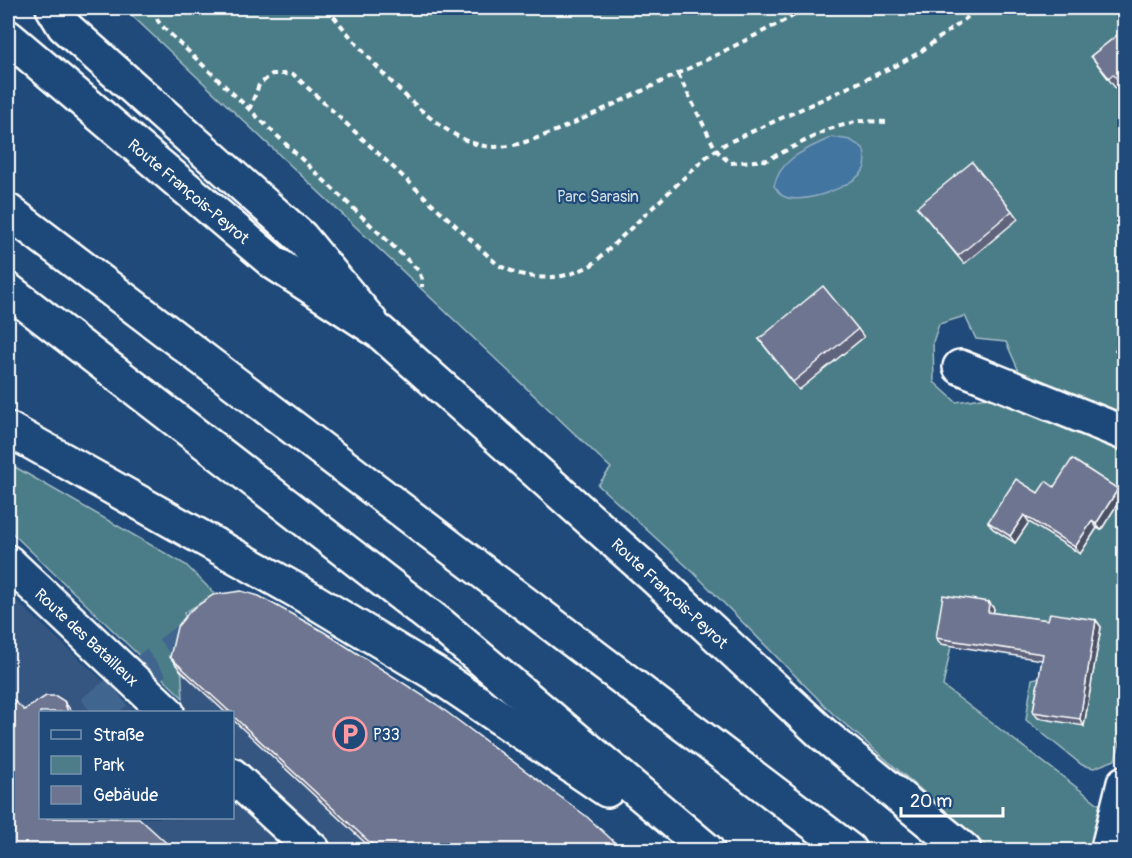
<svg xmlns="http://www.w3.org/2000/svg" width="1132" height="858" font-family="Pangolin,sans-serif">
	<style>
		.built { fill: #365781 }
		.green { fill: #4c7d88; stroke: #a6bec4; stroke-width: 1.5 }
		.water { fill: #42749f; stroke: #8eacc5; stroke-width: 1.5 }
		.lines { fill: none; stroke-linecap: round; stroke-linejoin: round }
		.minor-tunnel { stroke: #41658e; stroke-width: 33; stroke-dasharray: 33 16; stroke-linecap: butt }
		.minor-casing { stroke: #fff; stroke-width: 38 }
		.major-casing { stroke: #fff; stroke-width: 38 }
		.highway-casing { stroke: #fff; stroke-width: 38 }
		.path { stroke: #fff; stroke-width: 4; stroke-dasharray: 6 4.5; stroke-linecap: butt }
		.minor { stroke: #1f4a7a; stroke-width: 33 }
		.major { stroke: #1f4a7a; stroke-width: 33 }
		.highway { stroke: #1f4a7a; stroke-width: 33 }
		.wall { fill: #5e647c; stroke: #fff; stroke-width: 1.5 }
		.shaded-wall { fill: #4c5165; stroke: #fff; stroke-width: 1.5 }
		.building { fill: #6d7490; stroke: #fff; stroke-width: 1.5 }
		.labels { text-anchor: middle; stroke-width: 4.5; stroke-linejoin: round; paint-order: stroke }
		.street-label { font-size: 16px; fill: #fff; stroke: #1f4a7a }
		.park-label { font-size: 16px; fill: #d2dee1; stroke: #1f4a7a }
		.poi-label { font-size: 16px; fill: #fff; stroke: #1f4a7a; text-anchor: start }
	</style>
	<rect width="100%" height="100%" fill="#1f4a7a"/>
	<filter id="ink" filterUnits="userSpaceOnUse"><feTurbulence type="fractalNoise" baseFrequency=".0167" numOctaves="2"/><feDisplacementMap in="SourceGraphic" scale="12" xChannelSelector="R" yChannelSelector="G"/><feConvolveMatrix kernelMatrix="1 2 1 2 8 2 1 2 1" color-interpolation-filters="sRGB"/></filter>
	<g filter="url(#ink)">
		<polygon class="built" points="8,593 137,712 40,712 40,818 232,818 232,712 174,712 184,696 181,663 622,850 8,850"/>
		<g class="green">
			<polygon points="124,8 1124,8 1124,416 1021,376 1006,342 976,339 965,316 939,324 933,342 934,382 956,402 995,396 1124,452 1124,728 1115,760 1094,768 1082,765 1026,720 1032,679 1045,676 1048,661 992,619 993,609 951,646 943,686 1104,808 1092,850 991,850 832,713 695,574 598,485 611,468"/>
			<polygon points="8,463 186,565 215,594 184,613 191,634 181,663 183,698 8,529"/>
		</g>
		<path class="water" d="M832,137L850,140L863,148C865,156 868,163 863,171C852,187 801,206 783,196C780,195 777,189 774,186C781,157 808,149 832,137Z"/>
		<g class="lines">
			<polyline class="minor-tunnel" points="91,712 206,624"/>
			<g class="minor-casing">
				<g id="minor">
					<polyline points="53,8 64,26 301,237 371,322"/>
					<polyline points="960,367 1124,433"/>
					<polyline points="1109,844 1124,783"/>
				</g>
			</g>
			<g class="major-casing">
				<g id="major">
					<polyline points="8,37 273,262 380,332 652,575 823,734 964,850"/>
					<polyline points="8,562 167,712"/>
					<polyline points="232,775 313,850"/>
				</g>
			</g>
			<g class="highway-casing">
				<g id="highway">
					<polyline points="8,211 849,850"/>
					<polyline points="8,290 441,625 707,850"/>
					<polyline points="8,429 299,592 434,673 607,790"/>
				</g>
			</g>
			<g class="path">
				<polyline points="154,8 158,21 164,28 418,270 422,279 422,287"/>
				<path d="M327,8C359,48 427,130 476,144C491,149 510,147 525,142C558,132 590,115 621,101C684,71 746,41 808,8"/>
				<polyline points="678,74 716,150 730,163 767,160 829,129 859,121 887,122"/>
				<path d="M249,110L259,85L272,74H293L497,264C528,282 562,282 593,264L706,157L725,144L897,65L920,52L980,8"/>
			</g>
			<use href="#minor" class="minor"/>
			<use href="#major" class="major"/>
			<use href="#highway" class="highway"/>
		</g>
		<g class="wall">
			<polygon points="1125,29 1125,89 1121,85 1116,89 1091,56"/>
			<polygon points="917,207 1012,211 1018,219 964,264"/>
			<polygon points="858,329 864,337 799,390 759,339"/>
			<polygon points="1125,336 1125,361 1121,359 1115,351"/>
			<polygon points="1118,489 1123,495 1101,530 1097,528 1080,554 1029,522 1015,543 993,529 988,522 1038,493"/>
			<polygon points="989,602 994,609 993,613 1048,620 1096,620 1101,627 1084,726 1038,718 1033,712 1042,660 941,644 936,638"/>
			<polygon points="170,657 623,850 373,850 232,719 232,712 225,712 180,670"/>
		</g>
		<g class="shaded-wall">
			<polygon points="1118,489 1123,495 1101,530 1096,524"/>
			<polygon points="1024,515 1029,522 1015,543 1010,536"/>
			<polygon points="1092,521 1097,528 1080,554 1075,547"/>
			<polygon points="989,602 994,609 992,619 988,612"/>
			<polygon points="1096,620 1101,627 1084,726 1080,719"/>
			<polygon points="64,701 72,712 68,712"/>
		</g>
		<g class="building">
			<polygon points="1125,29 1125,88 1113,74 1109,78 1091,56"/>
			<polygon points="972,162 1012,211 958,256 917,207"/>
			<polygon points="823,286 858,329 793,382 759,339"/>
			<polygon points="1125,336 1125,357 1115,351"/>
			<polygon points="1072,459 1118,489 1096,524 1092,521 1075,547 1024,515 1010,536 988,522 1016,479 1038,493 1046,481 1054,487"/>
			<polygon points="241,591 259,596 324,632 436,704 586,816 623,850 378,850 232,715 232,712 230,712 170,657 177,627 190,611 213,595"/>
			<polygon points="943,595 989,602 988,612 1048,620 1050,613 1096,620 1080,719 1033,712 1043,654 936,638"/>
			<polygon points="8,695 24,710 46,696 56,696 64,701 68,712 40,712 40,818 139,818 174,850 8,850"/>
		</g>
	</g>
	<defs>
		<g id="parking-ring" transform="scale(1.725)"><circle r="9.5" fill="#1f4a7a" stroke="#ff9aa2" stroke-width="1.5"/><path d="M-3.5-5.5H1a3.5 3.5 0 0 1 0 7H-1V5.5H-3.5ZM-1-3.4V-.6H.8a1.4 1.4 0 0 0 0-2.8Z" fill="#ff9aa2"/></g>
	</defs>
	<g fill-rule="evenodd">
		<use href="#parking-ring" x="350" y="734"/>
	</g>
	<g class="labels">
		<g class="street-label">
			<text transform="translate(189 191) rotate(40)" y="6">Route François-Peyrot</text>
			<text transform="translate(670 593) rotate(43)" y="6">Route François-Peyrot</text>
			<text transform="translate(87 637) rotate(43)" y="6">Route des Batailleux</text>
		</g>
		<g class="park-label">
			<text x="598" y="202">Parc Sarasin</text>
		</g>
		<g class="poi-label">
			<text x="373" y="740">P33</text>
		</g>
	</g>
	<rect width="1132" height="858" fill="none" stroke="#1f4a7a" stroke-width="30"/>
	<rect x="15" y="15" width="1102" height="828" fill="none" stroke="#fff" stroke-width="2" filter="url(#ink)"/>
	<rect x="39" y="711" width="195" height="108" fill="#1f4a7a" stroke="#7992af" stroke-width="1.5"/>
	<rect x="51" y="730" width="30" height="9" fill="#1f4a7a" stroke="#7992af" stroke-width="1.5"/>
	<text x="93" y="741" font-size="18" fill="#ffffff">Straße</text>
	<rect x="51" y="756" width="30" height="18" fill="#4c7d88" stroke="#7992af" stroke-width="1.5"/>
	<text x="93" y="771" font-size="18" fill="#ffffff">Park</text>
	<rect x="51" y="786" width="30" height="18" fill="#6d7490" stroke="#7992af" stroke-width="1.5"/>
	<text x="93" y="801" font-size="18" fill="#ffffff">Gebäude</text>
	<path d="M901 807v9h102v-9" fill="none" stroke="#ffffff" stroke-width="3"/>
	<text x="910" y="807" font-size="18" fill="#ffffff" stroke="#1f4a7a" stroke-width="4.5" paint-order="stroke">20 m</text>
</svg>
